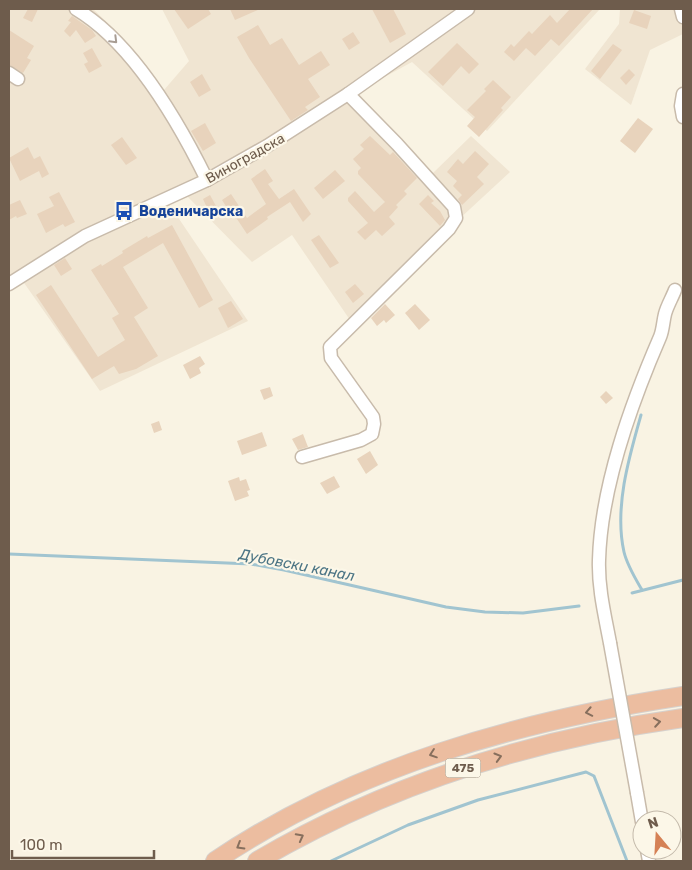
<svg xmlns="http://www.w3.org/2000/svg" width="692" height="870" font-family="Rubik,sans-serif">
	<style>
		.residential { fill: #f0e5d2 }
		.lines { fill: none; stroke-linecap: round; stroke-linejoin: round }
		.stream { stroke: #a1c4d0; stroke-width: 3 }
		.building { fill: #e8d3bc }
		.minor-casing { stroke: #c8bbab; stroke-width: 15 }
		.highway-casing { stroke: #d6d1cd; stroke-width: 20 }
		.minor { stroke: #fff; stroke-width: 12 }
		.highway { stroke: #ecbda0; stroke-width: 18 }
		.minor-bridge-casing { stroke: #c8bbab; stroke-width: 15; stroke-linecap: butt }
		.minor-bridge { stroke: #fff; stroke-width: 12 }
		.oneway { stroke: #a89d94 }
		.oneway2 { stroke: #876f5d }
		.labels { text-anchor: middle; stroke-width: 4.5; stroke-linejoin: round; paint-order: stroke }
		.shield { fill: #fcf7e8; stroke: #998a7b; stroke-width: 1 }
		.shield-label { font-size: 12px; font-weight: bold; fill: #6e5c4c }
		.street-label { font-size: 14px; fill: #6e5c4c; stroke: #fcf7e8 }
		.transit-label { font-size: 14px; font-weight: bold; fill: #164399; stroke: #fcf7e8; text-anchor: start }
		.water-label { font-size: 15px; font-style: italic; fill: #4c7585; stroke: #fcf7e8 }
	</style>
	<rect width="100%" height="100%" fill="#f9f3e3"/>
	<g class="residential">
		<polygon points="9,9 93,9 119,34 164,90 189,61 162,9 600,9 487,131 412,62 357,92 433,173 471,136 510,172 350,320 292,235 252,262 184,193 169,204 248,321 100,391 22,280 9,291"/>
		<polygon points="620,9 683,9 683,34 650,50 631,105 585,69 619,24"/>
	</g>
	<g class="lines">
		<g class="stream">
			<path d="M641,415C629,457 614,508 624,552C627,565 635,578 642,590"/>
			<polyline points="9,554 251,564 284,570 446,607 485,612 523,613 579,606"/>
			<polyline points="632,593 683,580"/>
			<polyline points="331,861 408,825 478,800 586,772 594,776 627,861"/>
		</g>
	</g>
	<g class="building">
		<polygon points="28,9 38,9 32,22 23,18"/>
		<polygon points="174,9 208,9 211,14 188,29"/>
		<polygon points="230,9 260,9 235,20"/>
		<polygon points="372,9 393,9 406,34 390,43"/>
		<polygon points="570,9 593,9 559,46 551,39 535,56 526,48 514,61 504,52 511,44 514,47 529,31 532,34 550,15 557,23"/>
		<polygon points="634,10 651,16 647,29 629,23"/>
		<polygon points="72,16 92,30 96,36 85,43 76,30 70,37 64,31 71,22 68,21"/>
		<polygon points="258,25 270,45 282,38 299,65 321,51 330,65 308,79 320,97 305,107 308,110 291,121 249,58 237,37"/>
		<polygon points="9,30 34,46 27,58 31,60 23,73 9,65"/>
		<polygon points="353,32 360,43 349,50 342,39"/>
		<polygon points="457,43 479,64 469,74 461,66 443,86 428,72"/>
		<polygon points="613,44 622,50 600,79 591,71"/>
		<polygon points="92,48 102,66 89,73 84,64 88,62 83,53"/>
		<polygon points="629,69 635,75 626,85 620,78"/>
		<polygon points="202,74 211,90 199,97 190,82"/>
		<polygon points="493,80 511,97 501,108 503,110 479,137 467,126 475,117 467,110 486,91 484,89"/>
		<polygon points="638,118 653,129 635,153 620,141"/>
		<polygon points="205,123 216,143 203,151 191,131"/>
		<polygon points="370,136 390,155 393,152 417,178 404,191 407,194 396,205 398,207 389,217 395,224 382,236 376,230 365,240 357,232 368,223 348,201 348,198 355,191 374,212 385,202 358,174 358,171 361,168 353,159 364,149 360,145"/>
		<polygon points="122,137 137,158 126,165 111,145"/>
		<polygon points="28,147 34,159 40,156 49,174 42,178 39,171 20,181 9,158"/>
		<polygon points="475,151 489,164 477,177 484,184 462,205 458,199 462,195 453,186 457,181 447,172 458,159 463,164"/>
		<polygon points="265,169 273,181 268,184 279,199 294,189 311,214 303,222 290,202 267,217 268,219 247,234 231,210 229,211 222,200 231,194 247,218 266,204 251,179"/>
		<polygon points="335,170 345,181 323,199 314,188"/>
		<polygon points="59,192 75,222 65,227 63,224 46,233 37,214 54,206 49,197"/>
		<polygon points="210,195 216,206 208,210 203,199"/>
		<polygon points="428,195 434,201 431,203 440,211 445,220 440,226 419,204"/>
		<polygon points="20,200 27,214 17,218 16,216 9,220 9,205"/>
		<polygon points="172,225 213,300 199,308 163,243 123,267 148,308 134,317 158,356 136,369 119,374 114,366 92,379 36,295 51,285 98,357 125,340 112,318 119,314 91,270 101,264 102,266 123,253 122,251 147,236 148,238"/>
		<polygon points="319,235 339,263 330,268 311,240"/>
		<polygon points="65,258 72,269 61,276 54,265"/>
		<polygon points="355,284 364,294 353,303 345,292"/>
		<polygon points="231,301 243,319 228,328 218,308"/>
		<polygon points="385,304 395,315 386,323 384,320 377,326 371,318"/>
		<polygon points="415,304 430,320 419,330 405,313"/>
		<polygon points="200,356 205,364 199,368 201,373 190,379 183,365"/>
		<polygon points="270,387 273,396 264,400 260,390"/>
		<polygon points="606,391 613,398 606,404 600,397"/>
		<polygon points="159,421 162,430 154,433 151,424"/>
		<polygon points="262,432 267,446 242,455 237,441"/>
		<polygon points="303,434 308,447 298,450 292,439"/>
		<polygon points="370,451 378,465 366,474 357,459"/>
		<polygon points="334,476 340,487 327,494 320,483"/>
		<polygon points="239,477 240,481 246,479 250,490 247,491 249,496 235,501 228,481"/>
	</g>
	<g class="lines">
		<g class="minor-casing">
			<g id="minor">
				<path d="M76,9C133,43 178,121 207,180"/>
				<polyline points="681,9 683,17"/>
				<polyline points="9,73 18,79"/>
				<polyline points="683,94 681,106 683,117"/>
				<polyline points="9,284 85,236 207,180 267,146 348,94 468,9"/>
				<polyline points="302,457 361,440 372,434 374,424 373,417 331,358 330,347 449,229 456,218 454,207 397,144 348,94"/>
				<path d="M610,643C605,616 598,588 599,560C601,486 631,404 660,337C663,330 663,322 665,314C667,306 672,298 675,290"/>
				<polyline points="637,793 642,822"/>
				<polyline points="647,850 649,861"/>
			</g>
		</g>
		<g class="highway-casing">
			<g id="highway">
				<path d="M215,861C355,767 518,721 683,696"/>
				<path d="M257,861C388,784 533,739 683,718"/>
			</g>
		</g>
		<use href="#minor" class="minor"/>
		<use href="#highway" class="highway"/>
		<g class="minor-bridge-casing">
			<polyline id="minor-bridge" points="610,643 637,793"/>
		</g>
		<use href="#minor-bridge" class="minor-bridge"/>
	</g>
	<defs><path id="oneway-chevron" d="M-2-3.5L2.5 0L-2 3.5" fill="none" stroke-width="1.6" stroke-linecap="round" stroke-linejoin="round" transform="scale(1.25)"/></defs>
	<use class="oneway" href="#oneway-chevron" transform="translate(114 40) rotate(45)"/>
	<g class="oneway2">
		<use href="#oneway-chevron" transform="translate(589 712) rotate(169)"/>
		<use href="#oneway-chevron" transform="translate(657 722) rotate(-9)"/>
		<use href="#oneway-chevron" transform="translate(433 754) rotate(161)"/>
		<use href="#oneway-chevron" transform="translate(498 757) rotate(-16)"/>
		<use href="#oneway-chevron" transform="translate(300 837) rotate(-28)"/>
		<use href="#oneway-chevron" transform="translate(240 846) rotate(149)"/>
	</g>
	<defs>
		<g id="bus-bare" transform="scale(1.5)"><path d="M-5-6H5V4H4V6H2V4H-2V6H-4V4H-5ZM-3.5-4V0h7V-4ZM-3.5 1.2v1.5H-2V1.2ZM2 1.2v1.5H3.5V1.2Z" fill="#1a4fb4" stroke="#fcf7e8" stroke-width="2.5" paint-order="stroke"/></g>
	</defs>
	<g fill-rule="evenodd">
		<use href="#bus-bare" x="124" y="211"/>
	</g>
	<g class="labels">
		<rect class="shield" x="445.5" y="758.5" width="35" height="19" rx="4"/>
		<g class="shield-label">
			<text x="463" y="772">475</text>
		</g>
		<g class="street-label">
			<text transform="translate(245 158) rotate(-29)" y="5">Виноградска</text>
		</g>
		<g class="transit-label">
			<text x="139" y="216">Воденичарска</text>
		</g>
		<g class="water-label">
			<text transform="translate(297 565) rotate(11)" y="5">Дубовски канал</text>
		</g>
	</g>
	<rect width="692" height="870" fill="none" stroke="#6e5c4c" stroke-width="20"/>
	<g transform="translate(657 835) rotate(342)"><circle r="24" fill="#fcf7e8" stroke="#c3b9aa"/>
	<path d="M0-4L9 19L0 12L-9 19Z" fill="#d58155"/>
	<text y="-8" font-size="14" font-weight="bold" text-anchor="middle" fill="#6e5c4c">N</text>
	</g>
	<path d="M12 850v8h142v-8" fill="none" stroke="#6e5c4c" stroke-width="2.5"/>
	<text x="20" y="850" font-size="15" fill="#6e5c4c" stroke="#fcf7e8" stroke-width="4" paint-order="stroke">100 m</text>
</svg>
